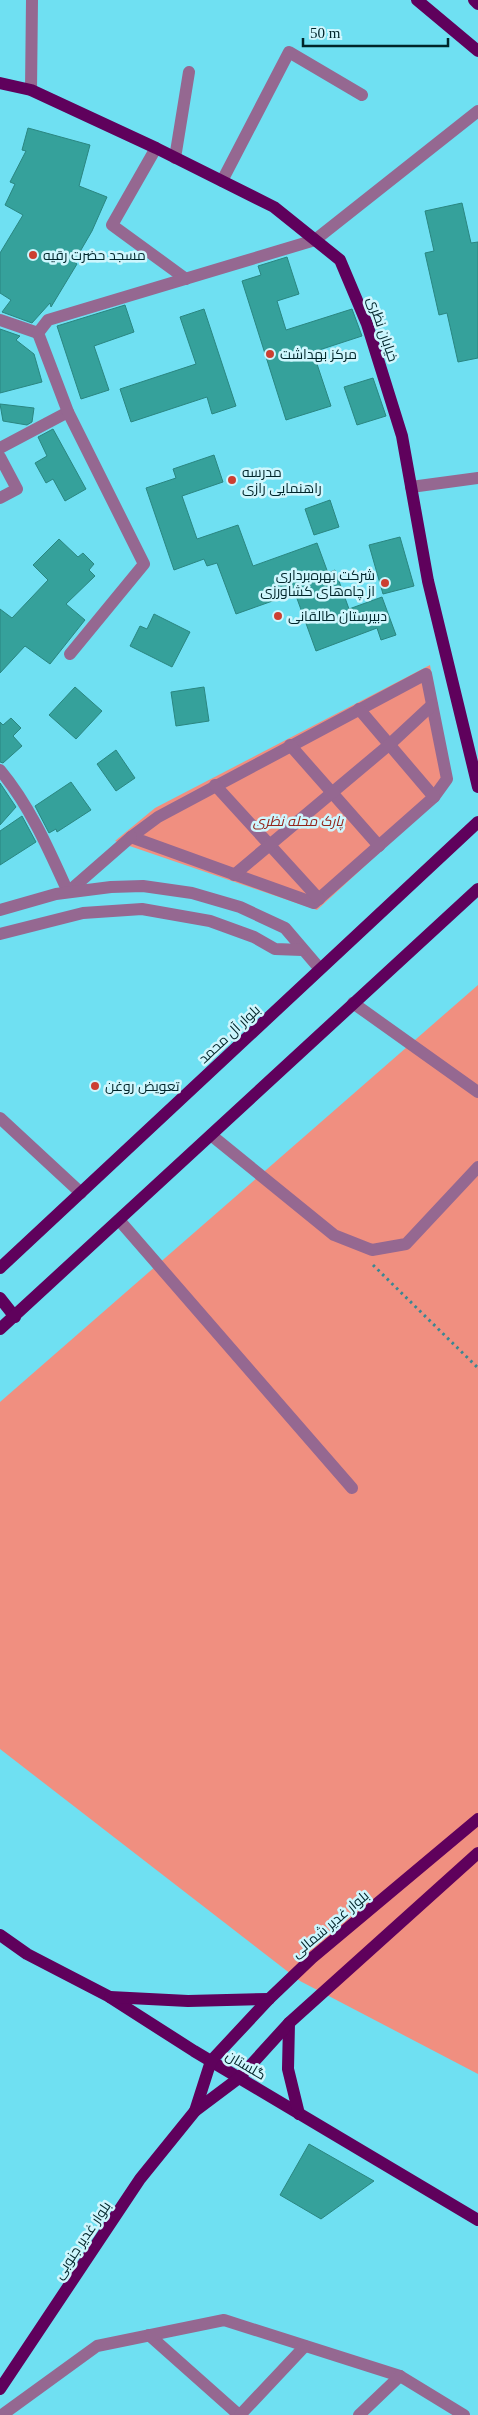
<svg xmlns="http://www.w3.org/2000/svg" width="478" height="2415" font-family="'Times New Roman',Cairo,serif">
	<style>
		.green { fill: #f08f80 }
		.building { fill: #35a19b; stroke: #2a8681 }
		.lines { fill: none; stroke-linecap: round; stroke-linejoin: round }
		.path { stroke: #3a8793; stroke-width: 3; stroke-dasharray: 2.5 4; stroke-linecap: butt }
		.minor { stroke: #956891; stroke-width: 12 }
		.major { stroke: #5f015c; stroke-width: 12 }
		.poi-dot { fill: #cc3f31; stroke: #cef6fd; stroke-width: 2 }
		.labels { text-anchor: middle; stroke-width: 5; stroke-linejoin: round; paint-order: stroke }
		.poi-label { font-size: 14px; fill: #00252a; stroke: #cef6fd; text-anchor: start }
		.street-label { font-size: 14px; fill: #00252a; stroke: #cef6fd }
		.park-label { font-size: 14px; font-style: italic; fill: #942419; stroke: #cef6fd }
	</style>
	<rect width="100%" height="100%" fill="#6fe0f2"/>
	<g class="green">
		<polygon points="430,665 451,778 443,794 317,910 115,841 155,808"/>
		<polygon points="478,985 478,2074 300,1981 0,1749 0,1402"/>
	</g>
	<g class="building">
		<polygon points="28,128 90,145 79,186 107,197 92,231 74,262 77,264 51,307 50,303 32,323 2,312 11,300 0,293 0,253 23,215 5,205 15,184 10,182 26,151 22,150"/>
		<polygon points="462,203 471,243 478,242 478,358 458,362 447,313 439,315 425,253 434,251 425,211"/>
		<polygon points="287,257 299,294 277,301 286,330 352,309 362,336 313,352 331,406 286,420 242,281 261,275 258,266"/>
		<polygon points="125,305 134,332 94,346 109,390 81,399 57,326"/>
		<polygon points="204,309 236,406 212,414 207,397 131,422 120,389 196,364 180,317"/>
		<polygon points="0,329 20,336 16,340 34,354 42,382 0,393"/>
		<polygon points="373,378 386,416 357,425 344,387"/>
		<polygon points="0,404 34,408 32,422 27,425 3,421"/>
		<polygon points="53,429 86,489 65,501 53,479 46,483 35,463 47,456 38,437"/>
		<polygon points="214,455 223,482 182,496 197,539 238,525 253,566 317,543 328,573 335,570 349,609 382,597 396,635 381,640 377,628 316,651 295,593 236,614 217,563 207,566 204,559 174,570 146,488 176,478 173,469"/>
		<polygon points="330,500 339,527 314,535 305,509"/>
		<polygon points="400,537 414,586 383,594 369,545"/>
		<polygon points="59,539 78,557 83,553 94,564 89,570 95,576 66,604 85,620 50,664 25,646 0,673 0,609 12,618 48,580 33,565"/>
		<polygon points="154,614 190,632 172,667 130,646 140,626 147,629"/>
		<polygon points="75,687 102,711 76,739 49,715"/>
		<polygon points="204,687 209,721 176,726 171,692"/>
		<polygon points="11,718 21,728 13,736 22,746 3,763 0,762 0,722 3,725"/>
		<polygon points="116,750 135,778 116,791 97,764"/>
		<polygon points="71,782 91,810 57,832 56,829 49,833 35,806"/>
		<polygon points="0,783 16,807 0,825"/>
		<polygon points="22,816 36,842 0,865 0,831"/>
		<polygon points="309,2144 374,2181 321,2219 280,2195"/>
	</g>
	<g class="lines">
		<polyline class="path" points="373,1265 478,1368"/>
		<g class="minor">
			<polyline points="31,90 32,0"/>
			<polyline points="156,148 112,225 186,279"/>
			<polyline points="175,158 189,72"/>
			<polyline points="222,181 289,52 362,95"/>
			<polyline points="0,320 38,333"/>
			<polyline points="0,448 68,412"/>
			<polyline points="0,457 17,489 0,498"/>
			<polyline points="411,487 478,478"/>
			<polyline points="70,654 144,564 68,412 38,333 48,320 315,240 478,111"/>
			<polygon points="426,674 447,779 434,797 314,903 131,837 158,817"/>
			<polyline points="359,709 434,797"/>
			<polyline points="290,745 379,846"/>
			<path d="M0,770C30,806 49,850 68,892L131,837"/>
			<polyline points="215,785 319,899"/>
			<polyline points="234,875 390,744 432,705"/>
			<polyline points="0,910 56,894 111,887 143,886 192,893 240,907 285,928 320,969"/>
			<polyline points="0,934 83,913 142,909 210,921 254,937 275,949 302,950"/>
			<polyline points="353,1003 478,1092"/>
			<polyline points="0,1118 81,1193"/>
			<polyline points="211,1135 334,1235 372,1250 406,1244 478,1167"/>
			<polyline points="119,1220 352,1488"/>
			<polyline points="149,2335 239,2415"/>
			<polyline points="2,2415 97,2346 224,2320 400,2376 464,2415"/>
			<polyline points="240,2415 305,2346"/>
			<polyline points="359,2415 400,2376"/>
		</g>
		<g class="major">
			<polyline points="417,0 478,51"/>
			<polyline points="474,0 478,4"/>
			<polyline points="0,83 31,90 156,148 274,207 340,260 367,324 402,436 428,581 478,787"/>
			<polyline points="0,1268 478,822"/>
			<polyline points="0,1298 15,1317"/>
			<polyline points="0,1329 478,889"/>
			<polyline points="0,1935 27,1954 108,1996 194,2051 478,2220"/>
			<polyline points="110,1997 188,2001 269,1999"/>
			<polyline points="289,2023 288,2069 299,2114"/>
			<polyline points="195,2111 211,2061 269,1999 312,1958 478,1819"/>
			<polyline points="0,2389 140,2179 195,2111 239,2078 289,2023 478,1853"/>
		</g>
	</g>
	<g class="poi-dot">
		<circle cx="33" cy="255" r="5"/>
		<circle cx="270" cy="354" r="5"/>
		<circle cx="232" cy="480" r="5"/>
		<circle cx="385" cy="583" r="5"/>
		<circle cx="278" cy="616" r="5"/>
		<circle cx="95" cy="1086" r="5"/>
	</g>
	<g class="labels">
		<g class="poi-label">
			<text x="43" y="260">مسجد حضرت رقیه</text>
			<text x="280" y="359">مرکز بهداشت</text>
			<text x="242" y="477">مدرسه<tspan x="242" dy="16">راهنمایی رازی</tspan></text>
			<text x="375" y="580" text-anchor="end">شرکت بهره‌برداری<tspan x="375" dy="16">از چاه‌های کشاورزی</tspan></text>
			<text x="288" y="621">دبیرستان طالقانی</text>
			<text x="105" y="1091">تعویض روغن</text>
		</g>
		<g class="street-label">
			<text transform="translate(383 329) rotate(71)" y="5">خیابان نظری</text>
			<text transform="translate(229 1034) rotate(-43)" y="5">بلوار آل محمد</text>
			<text transform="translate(330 1924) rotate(-40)" y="5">بلوار غدیر شمالی</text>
			<text transform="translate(246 2065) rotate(31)" y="5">گلستان</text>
			<text transform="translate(82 2240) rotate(-56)" y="5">بلوار غدیر جنوبی</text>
		</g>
		<g class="park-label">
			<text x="298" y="826">پارک محله نظری</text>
		</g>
	</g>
	<path d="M303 38v8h145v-8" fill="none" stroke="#00252a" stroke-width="2.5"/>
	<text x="310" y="38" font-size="15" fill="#00252a" stroke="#cef6fd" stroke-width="4" paint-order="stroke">50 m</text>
</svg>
